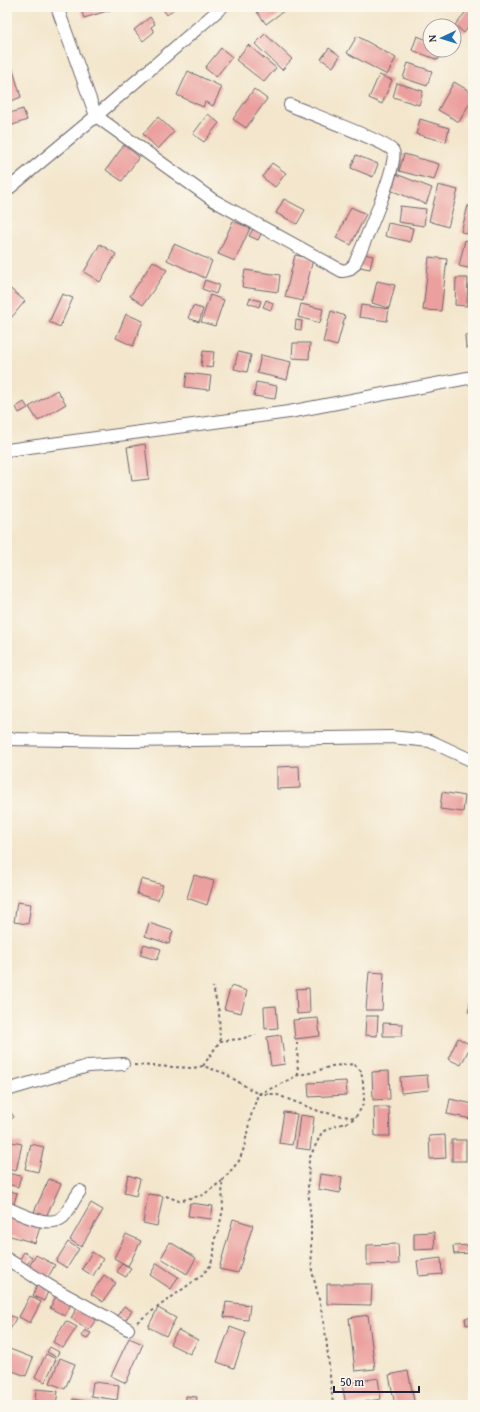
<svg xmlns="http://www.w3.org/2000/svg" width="480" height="1412" font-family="'Gentium Book Plus',serif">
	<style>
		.building { fill: #eba09f }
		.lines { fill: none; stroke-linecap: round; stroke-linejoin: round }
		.street-casing { stroke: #6b676e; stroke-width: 14 }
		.path { stroke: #6b676e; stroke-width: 2; stroke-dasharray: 3 3; stroke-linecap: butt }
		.street { stroke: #fff; stroke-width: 12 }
	</style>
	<rect width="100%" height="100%" fill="#fbf7ec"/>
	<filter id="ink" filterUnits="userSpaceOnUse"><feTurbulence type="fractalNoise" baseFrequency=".025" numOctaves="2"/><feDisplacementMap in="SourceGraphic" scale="8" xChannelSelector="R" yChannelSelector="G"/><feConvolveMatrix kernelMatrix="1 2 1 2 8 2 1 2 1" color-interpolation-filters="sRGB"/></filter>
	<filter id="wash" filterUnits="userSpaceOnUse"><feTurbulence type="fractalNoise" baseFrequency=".012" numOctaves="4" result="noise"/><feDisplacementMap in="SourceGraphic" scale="16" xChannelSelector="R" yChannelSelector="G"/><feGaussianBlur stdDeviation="0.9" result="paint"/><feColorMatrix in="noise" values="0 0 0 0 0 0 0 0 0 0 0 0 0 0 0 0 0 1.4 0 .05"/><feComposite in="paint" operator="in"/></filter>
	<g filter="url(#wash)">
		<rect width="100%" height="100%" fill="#f3e6cc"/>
		<g id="blocks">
			<g class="building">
				<polygon points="80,7 120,7 84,18"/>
				<polygon points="161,7 176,7 167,15"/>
				<polygon points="264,7 289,7 266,24 257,12"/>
				<polygon points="469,8 473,11 473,21 464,33 455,25"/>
				<polygon points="150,17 155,24 151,27 154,32 143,41 134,30"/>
				<polygon points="265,34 292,59 282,70 255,44"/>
				<polygon points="357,36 396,58 387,75 347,53"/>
				<polygon points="417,36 430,41 430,50 442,50 438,60 412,50"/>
				<polygon points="248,45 276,68 264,82 236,60"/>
				<polygon points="221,48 232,57 216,77 205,68"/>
				<polygon points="329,48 340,56 333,67 321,59"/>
				<polygon points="408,63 432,71 427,86 403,78"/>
				<polygon points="12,67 21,97 9,102 7,96 7,68"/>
				<polygon points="188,71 222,87 213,106 205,102 203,107 177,95"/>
				<polygon points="379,75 392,80 382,104 369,98"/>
				<polygon points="454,82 473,93 473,97 459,122 438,110"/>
				<polygon points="397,83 423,91 419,105 393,97"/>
				<polygon points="254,89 267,99 246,128 233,119"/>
				<polygon points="23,109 27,120 7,127 7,114"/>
				<polygon points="208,114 219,123 204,142 193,134"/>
				<polygon points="158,117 174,132 158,149 143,134"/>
				<polygon points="420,119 449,128 446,142 416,134"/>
				<polygon points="124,145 139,157 122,181 106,170"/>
				<polygon points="404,154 439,164 434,180 399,171"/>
				<polygon points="356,155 378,164 373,177 351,168"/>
				<polygon points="272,163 286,173 275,187 262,177"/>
				<polygon points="396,174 432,188 426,204 390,190"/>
				<polygon points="438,185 458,190 448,227 429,221"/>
				<polygon points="284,199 305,210 297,224 276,213"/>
				<polygon points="400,206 426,209 424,226 398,222"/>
				<polygon points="468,206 473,207 473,235 461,232"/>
				<polygon points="351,207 366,214 351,245 336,238"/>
				<polygon points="233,221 250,228 235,261 218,254"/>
				<polygon points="388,223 413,228 410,242 385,236"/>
				<polygon points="254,227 262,232 258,240 249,236"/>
				<polygon points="465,240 473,242 472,269 459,266"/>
				<polygon points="100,244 116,254 100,282 84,272"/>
				<polygon points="174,244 212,261 205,278 167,260"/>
				<polygon points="364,254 373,256 370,269 360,267"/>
				<polygon points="295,255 313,259 303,301 285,297"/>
				<polygon points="429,257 447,259 441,311 423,310"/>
				<polygon points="153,261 167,270 143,305 130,296"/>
				<polygon points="245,270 280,275 278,292 242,287"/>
				<polygon points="456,278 468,278 467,306 455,305"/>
				<polygon points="205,280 219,285 216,294 202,289"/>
				<polygon points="377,281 395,285 389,308 372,303"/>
				<polygon points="7,286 25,301 7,323"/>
				<polygon points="62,294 73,298 60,327 49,322"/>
				<polygon points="210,295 224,300 215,326 201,322"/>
				<polygon points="250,298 261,301 259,307 248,303"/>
				<polygon points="266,300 273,303 271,310 263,307"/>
				<polygon points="301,304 323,309 320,323 298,317"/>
				<polygon points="361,305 389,309 387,321 359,317"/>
				<polygon points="193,306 203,309 199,322 188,318"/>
				<polygon points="331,311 345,316 337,346 323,342"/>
				<polygon points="126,314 143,321 133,346 116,338"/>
				<polygon points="296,320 302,321 301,330 295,329"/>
				<polygon points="473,334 473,347 466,348 465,335"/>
				<polygon points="293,343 310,343 309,359 292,358"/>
				<polygon points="203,351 214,352 212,368 201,366"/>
				<polygon points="238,352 251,355 247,372 234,369"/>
				<polygon points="261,355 291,362 287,380 257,373"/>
				<polygon points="187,373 211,376 209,390 185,387"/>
				<polygon points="256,382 277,386 275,399 254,396"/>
				<polygon points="57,390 66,404 38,421 29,407"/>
				<polygon points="24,402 28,408 19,413 16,407"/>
				<polygon points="145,444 149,479 132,481 127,447"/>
				<polygon points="299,766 300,788 277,789 277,767"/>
				<polygon points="442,792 465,796 463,812 440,809"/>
				<polygon points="194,875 214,881 207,905 187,898"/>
				<polygon points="141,879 163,885 158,900 137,894"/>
				<polygon points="17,902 31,904 28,924 14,922"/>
				<polygon points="149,923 173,931 169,944 145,936"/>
				<polygon points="144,944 161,949 157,960 140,955"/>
				<polygon points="369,972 384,973 382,1010 366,1010"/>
				<polygon points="231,986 247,991 241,1013 224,1009"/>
				<polygon points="309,988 310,1013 297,1014 296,989"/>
				<polygon points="472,993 473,993 473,1013 468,1012"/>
				<polygon points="276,1006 278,1028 265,1029 264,1007"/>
				<polygon points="366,1016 378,1016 377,1036 365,1035"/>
				<polygon points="318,1018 320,1036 295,1039 293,1020"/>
				<polygon points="383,1023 403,1024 402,1036 383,1036"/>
				<polygon points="281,1035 285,1064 271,1066 267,1037"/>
				<polygon points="458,1038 471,1045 461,1065 448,1059"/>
				<polygon points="389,1071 390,1099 373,1100 372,1072"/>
				<polygon points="427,1075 429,1090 401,1093 400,1077"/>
				<polygon points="346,1081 347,1095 309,1097 308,1083"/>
				<polygon points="450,1099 473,1104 471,1119 447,1114"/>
				<polygon points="7,1107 14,1117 7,1123"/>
				<polygon points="374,1107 389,1107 390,1136 375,1136"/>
				<polygon points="284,1112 297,1114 292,1145 279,1143"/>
				<polygon points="300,1115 314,1117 310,1150 296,1148"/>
				<polygon points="445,1135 446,1158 430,1159 429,1136"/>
				<rect x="452" y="1140" width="14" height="21"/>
				<polygon points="7,1141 22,1144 16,1171 7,1169"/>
				<polygon points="31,1144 44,1147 38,1172 25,1169"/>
				<polygon points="7,1173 21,1176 18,1187 7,1184"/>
				<polygon points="320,1174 342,1177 340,1193 318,1189"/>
				<polygon points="128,1175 140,1179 136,1196 124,1193"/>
				<polygon points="49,1179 61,1184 45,1219 33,1214"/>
				<polygon points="7,1190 17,1193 13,1207 7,1205"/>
				<polygon points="148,1194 163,1196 157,1226 143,1223"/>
				<polygon points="91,1203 103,1210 81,1247 70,1240"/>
				<polygon points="190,1203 213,1206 211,1219 188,1216"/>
				<polygon points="7,1214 41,1224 35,1243 7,1235"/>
				<polygon points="233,1219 253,1225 238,1273 219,1269"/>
				<polygon points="434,1232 435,1249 414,1250 414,1233"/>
				<polygon points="126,1234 141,1241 128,1266 114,1258"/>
				<polygon points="68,1242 79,1249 67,1268 56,1261"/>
				<polygon points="170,1242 196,1258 187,1274 161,1258"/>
				<polygon points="398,1244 399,1264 367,1265 367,1245"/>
				<polygon points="473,1245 473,1253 454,1254 453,1246"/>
				<polygon points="24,1252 32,1257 26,1266 19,1261"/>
				<polygon points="92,1252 103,1259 93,1276 82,1269"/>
				<polygon points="36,1255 55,1265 47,1279 28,1268"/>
				<polygon points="441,1258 442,1274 419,1276 417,1261"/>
				<polygon points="122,1263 131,1268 126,1277 117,1272"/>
				<polygon points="157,1263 178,1277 171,1289 150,1275"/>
				<polygon points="104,1275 116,1283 103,1302 91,1294"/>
				<polygon points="327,1284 372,1284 371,1305 327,1304"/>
				<polygon points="37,1285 49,1289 44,1301 33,1296"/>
				<polygon points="57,1294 72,1302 65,1316 50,1308"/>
				<polygon points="30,1296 41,1302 30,1323 19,1317"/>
				<polygon points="226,1302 250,1305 248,1320 224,1317"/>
				<polygon points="78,1306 97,1318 89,1330 71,1318"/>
				<polygon points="124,1306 132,1311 125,1321 117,1316"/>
				<polygon points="158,1308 176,1318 166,1336 148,1327"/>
				<polygon points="7,1314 16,1318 7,1335"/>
				<polygon points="368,1315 375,1369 355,1371 349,1318"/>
				<polygon points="473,1317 473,1324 466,1325 465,1318"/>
				<polygon points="66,1321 77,1327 63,1348 53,1342"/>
				<polygon points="230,1327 246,1333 234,1368 217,1362"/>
				<polygon points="85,1330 91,1333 87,1339 81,1336"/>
				<polygon points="178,1330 198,1340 190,1354 170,1344"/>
				<polygon points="129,1338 143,1344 126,1383 111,1376"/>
				<polygon points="50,1347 59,1352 56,1357 47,1352"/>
				<polygon points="7,1348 33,1358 26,1376 7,1369"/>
				<polygon points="46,1354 56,1359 45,1382 35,1377"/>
				<polygon points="60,1358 75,1364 65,1389 50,1383"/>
				<polygon points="408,1371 415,1405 395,1405 389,1375"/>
				<polygon points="378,1378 381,1399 346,1405 342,1384"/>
				<polygon points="93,1382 119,1385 117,1400 91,1396"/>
				<polygon points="7,1384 12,1386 7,1401"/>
				<polygon points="36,1389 58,1391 56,1405 43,1405 43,1402 35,1401"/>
				<polygon points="186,1396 197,1397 196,1405 185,1405"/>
				<polygon points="73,1399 104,1404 104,1405 72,1405"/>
			</g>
		</g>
	</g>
	<g filter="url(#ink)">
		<use href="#blocks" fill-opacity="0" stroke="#6b676e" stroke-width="1"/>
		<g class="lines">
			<g class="street-casing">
				<g id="street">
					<path d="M57,7L96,116L213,200L342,271L348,270L354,265C361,250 400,162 393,151C387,142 306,112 290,105"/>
					<polyline points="7,190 96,116 222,7"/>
					<polyline points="7,450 289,412 473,377"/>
					<polyline points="7,739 128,741 391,737 430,741 473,761"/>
					<polyline points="7,1090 88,1066 123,1064"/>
					<path d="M7,1208C21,1214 49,1229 63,1217C68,1212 75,1197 80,1191"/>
					<polyline points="7,1259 51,1287 128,1329"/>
				</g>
			</g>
			<g class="path">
				<polyline points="220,1041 240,1039 256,1035"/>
				<polyline points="297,1042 298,1075"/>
				<polyline points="134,1065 193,1068 203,1066 224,1073 258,1094 277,1086 298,1075 310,1073 332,1066 354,1064 361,1071 363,1082 364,1099 362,1107 355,1118 346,1123 334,1126 322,1132 309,1159 308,1189 311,1220 311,1243 312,1271 320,1303 326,1337 333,1405"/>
				<polyline points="203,1066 220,1041 219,1012 213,987"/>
				<polyline points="166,1196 179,1201 203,1195 222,1181"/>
				<polyline points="137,1322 201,1276 210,1266 214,1254 215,1238 218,1233 223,1209 222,1181 239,1161 244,1148 250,1119 258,1094 275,1094 321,1112 355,1118"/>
			</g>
			<use href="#street" class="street"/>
		</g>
	</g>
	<rect width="480" height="1412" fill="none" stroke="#fbf7ec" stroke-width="24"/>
	<g transform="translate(442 38) rotate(266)"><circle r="19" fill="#fbf7ec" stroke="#a4a2a5"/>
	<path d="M0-3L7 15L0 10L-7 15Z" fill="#1f6fb2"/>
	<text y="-6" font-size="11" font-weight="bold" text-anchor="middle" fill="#22223b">N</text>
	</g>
	<path d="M334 1386v6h85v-6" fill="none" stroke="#22223b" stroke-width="2"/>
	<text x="340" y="1386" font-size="12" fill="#22223b" stroke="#fbf7ec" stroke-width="3" paint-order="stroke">50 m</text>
</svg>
